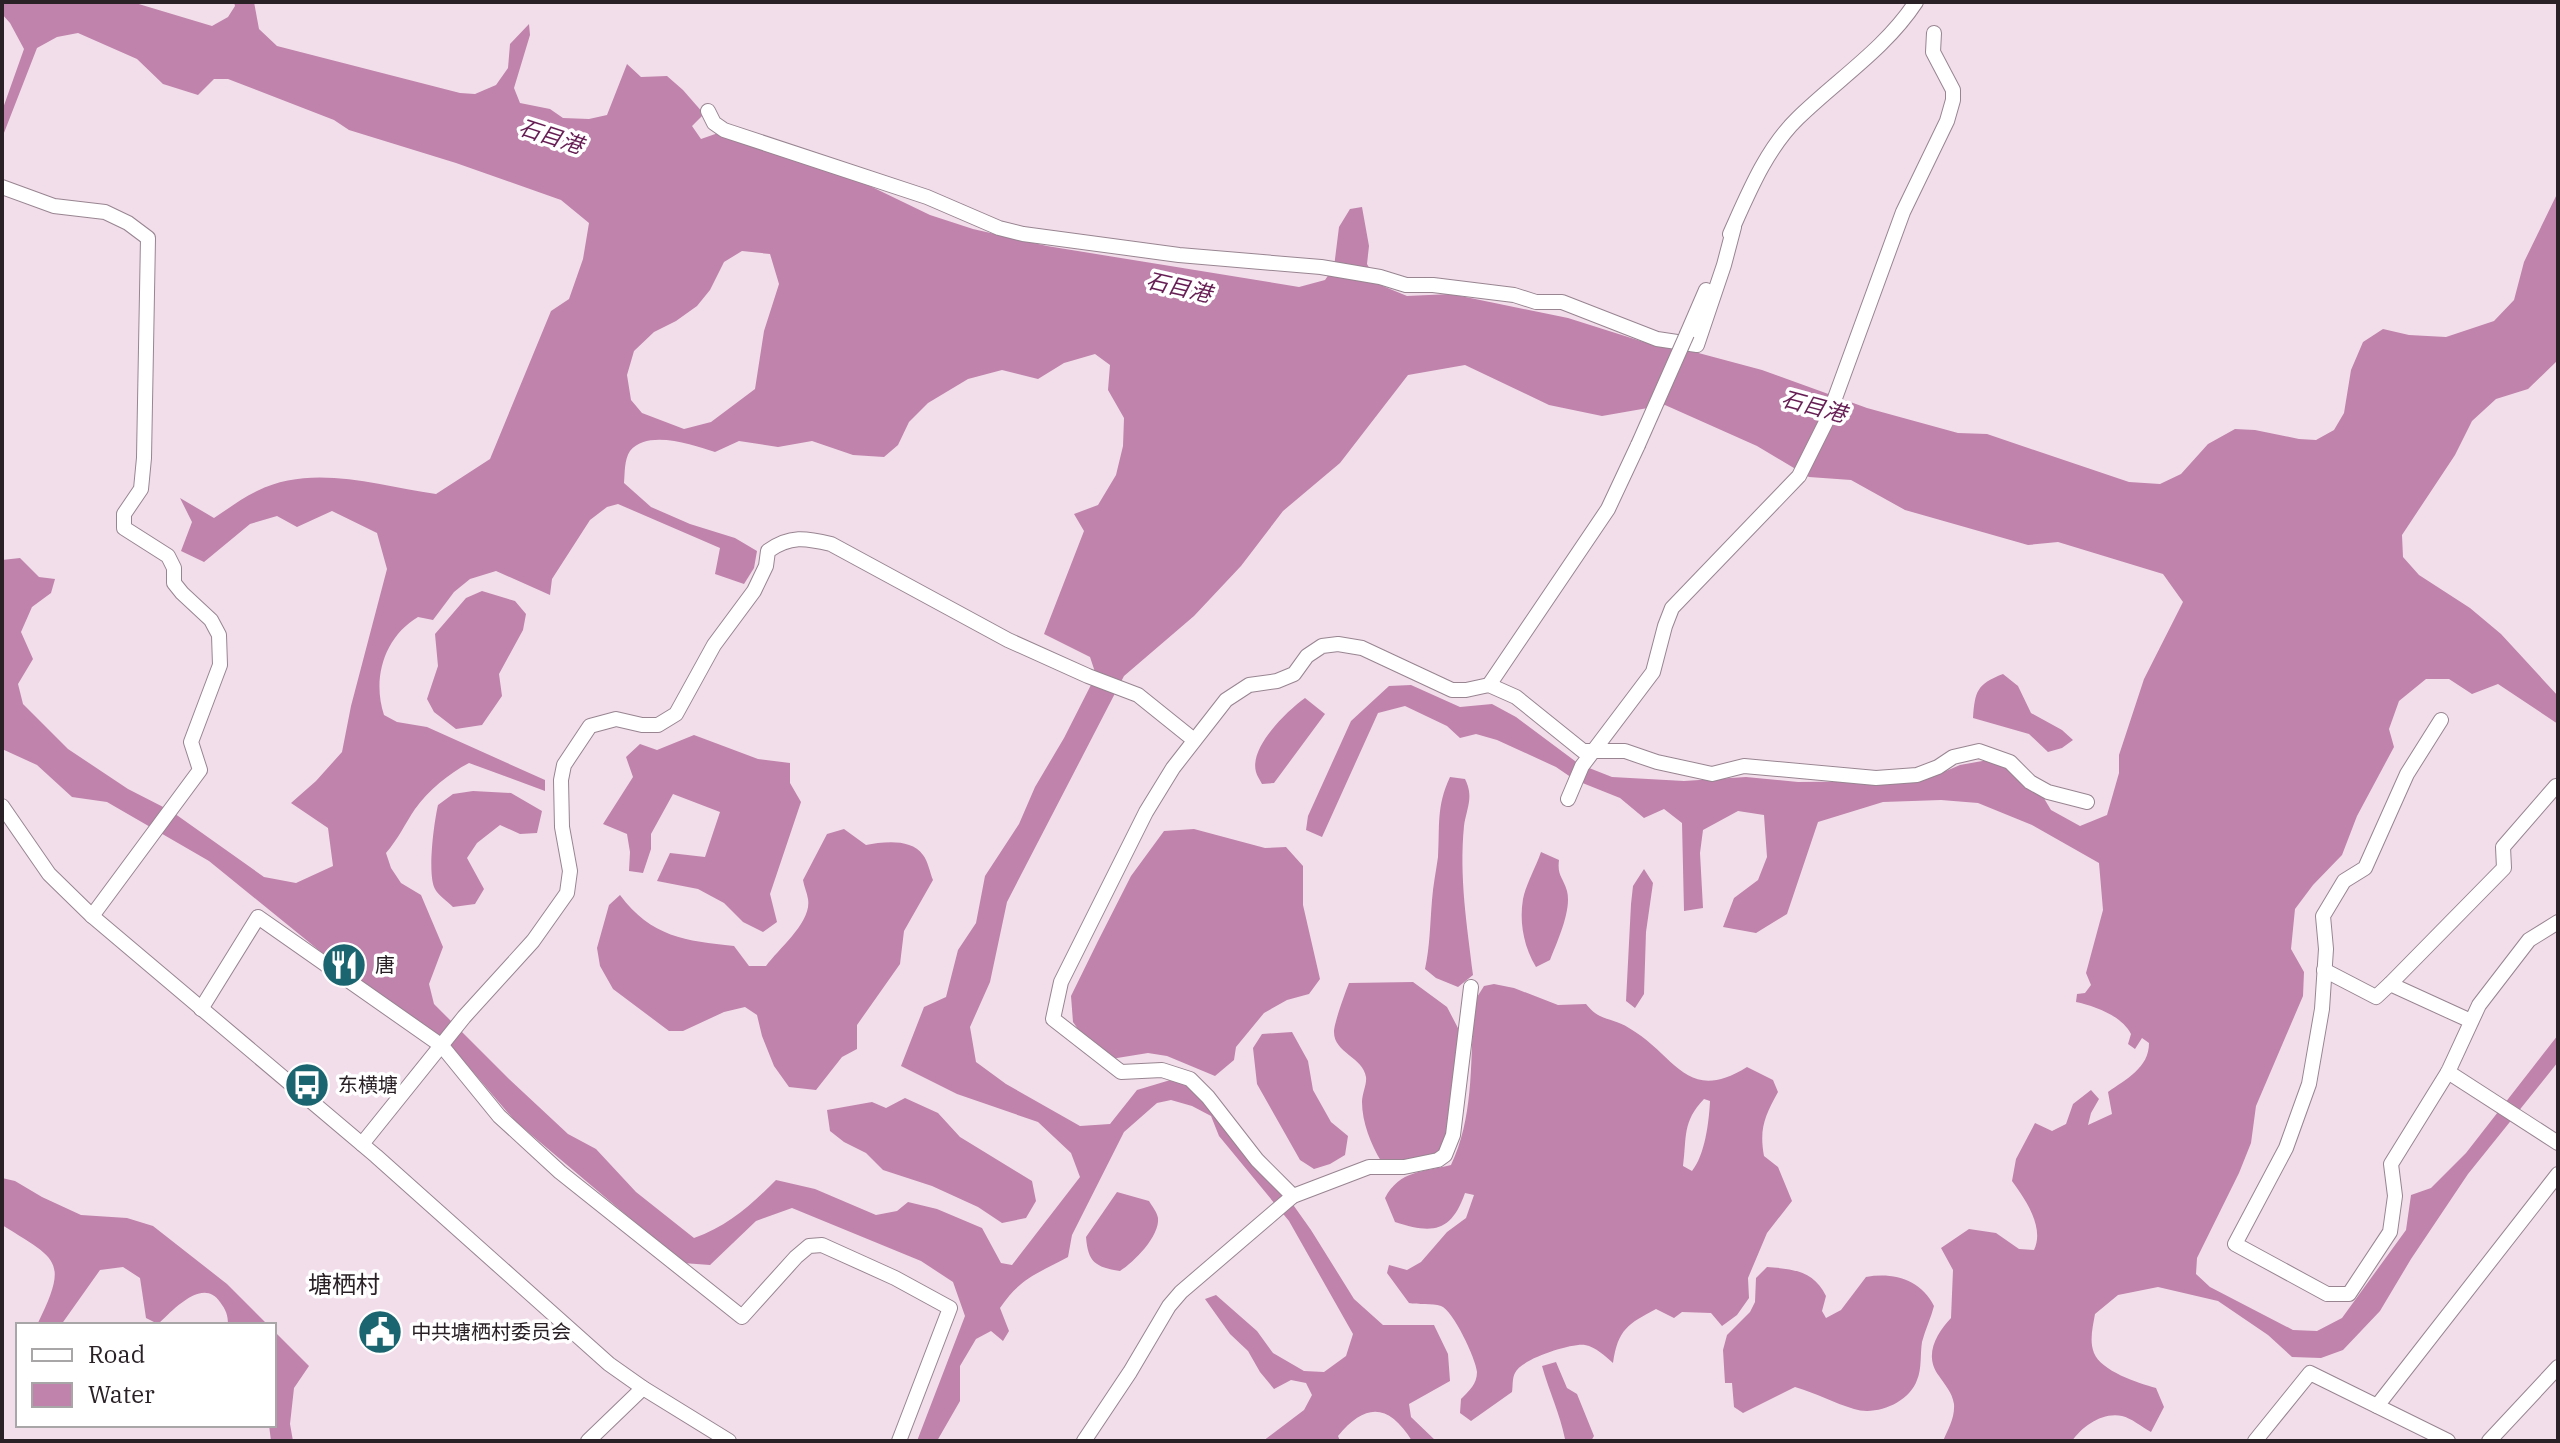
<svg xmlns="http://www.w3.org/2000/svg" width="2560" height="1443" font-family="'IBM Plex Serif','Noto Sans SC',serif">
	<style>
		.water { fill: #c083ac; fill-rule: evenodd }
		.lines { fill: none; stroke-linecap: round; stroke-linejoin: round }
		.minor-casing { stroke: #988591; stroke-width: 16 }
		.minor { stroke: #fff; stroke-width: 14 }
		.minor-bridge-casing { stroke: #988591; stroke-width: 16; stroke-linecap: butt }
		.minor-bridge { stroke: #fff; stroke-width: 14 }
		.labels { text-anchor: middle; stroke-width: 7; stroke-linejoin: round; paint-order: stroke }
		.poi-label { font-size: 20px; fill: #292126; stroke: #fff; text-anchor: start }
		.water-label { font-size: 22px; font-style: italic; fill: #661d53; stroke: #fff }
		.quarter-label { font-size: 24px; fill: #292126; stroke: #fff }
	</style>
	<rect width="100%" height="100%" fill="#f2deea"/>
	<g class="water">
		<path d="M2,2H132L212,26L228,17L235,6L234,2H254L259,29L277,46L460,93L475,94L496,85L508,68L510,44L529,24L530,35L514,88L520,103L550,109L563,118L589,119L607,115L627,64L641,77L667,76L683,90L704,114L692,126L701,139L721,132L843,173L930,215L973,229L1047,246L1299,287L1325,280L1334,267L1339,227L1350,209L1362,207L1369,246L1367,264L1378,284L1407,296L1451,294L1568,318L1647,343L1691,351L1762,370L1867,408L1958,433L1987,434L2129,482L2160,484L2181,474L2208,444L2235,429L2255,430L2299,439L2316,440L2334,430L2344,413L2351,370L2363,342L2383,329L2409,335L2446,337L2494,321L2514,300L2524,262L2558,192V360L2528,389L2496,399L2472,421L2455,455L2402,535L2403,557L2419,575L2470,608L2501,634L2558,696V724L2498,684L2472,694L2449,679H2426L2399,701L2389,729L2394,747L2357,816L2342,855L2313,885L2295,909L2291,949L2304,972L2303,996L2256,1106L2251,1143L2239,1173L2197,1258L2196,1274L2210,1287L2293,1330L2317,1331L2342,1318L2406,1230L2411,1195L2431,1188L2466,1153L2558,1035V1062L2468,1174L2411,1259L2380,1311L2343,1350L2321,1358L2292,1357L2268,1335L2218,1301L2158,1287L2118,1295L2095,1314C2093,1326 2089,1341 2094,1353C2101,1371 2138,1383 2156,1388L2164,1407L2151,1432C2142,1427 2131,1418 2122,1416C2102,1412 2083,1426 2072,1441H1943C1948,1429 1955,1418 1954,1404C1952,1392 1945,1385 1939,1376C1923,1355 1937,1333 1951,1318L1953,1270L1941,1248L1969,1229L1996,1233L2019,1249L2034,1250C2045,1227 2025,1199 2012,1181L2016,1159L2035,1123L2052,1131L2066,1124L2073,1104L2091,1090L2099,1099L2091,1113L2088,1125L2112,1114L2108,1092C2126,1079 2149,1068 2149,1043L2142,1038L2135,1049L2128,1044L2131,1034C2122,1016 2095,1006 2076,1002L2077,994L2085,993L2091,985L2086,973L2103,910L2099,863L2032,825L1978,803L1941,800L1883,802L1818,822L1787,914L1756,933L1723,927L1734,898L1758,880L1767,857L1764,815L1738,811L1703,830L1700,853L1703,908L1684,911L1682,823L1664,809L1644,818L1620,798L1575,780L1556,767L1497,740L1476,734L1460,738L1447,726L1405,706L1378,713L1322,837L1306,830L1308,816L1351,721L1389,686L1411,685L1460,707L1492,704L1516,717L1579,764L1612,777L1684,781L1746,777L1798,782L1897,781L1932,777L1960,765L1999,758L2033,780L2051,810L2080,826L2107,815L2119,773V755L2144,679L2183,602L2163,574L2058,542L2028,545L1905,510L1851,480L1809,477L1757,446L1665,405L1602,416L1549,405L1465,365L1408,375L1340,463L1283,511L1241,566L1194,616L1124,676L1007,902L990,982L970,1027L976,1062L1006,1084L1080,1126L1110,1124L1137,1090L1177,1078L1214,1106L1255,1151L1311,1230L1354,1299L1383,1325H1434L1448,1354L1450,1381L1409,1404L1411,1417L1436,1441H1412C1389,1404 1366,1402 1338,1436L1340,1441H1263L1304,1410L1312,1395L1306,1383L1291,1380L1274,1389L1260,1372L1248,1351L1230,1334L1205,1299L1216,1295L1257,1331L1273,1353L1304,1371L1324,1372L1346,1356L1353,1334L1289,1221L1219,1136L1211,1116L1192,1106L1171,1100L1157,1103L1124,1132L1072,1235L1068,1257C1037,1274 1020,1278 1000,1308L1009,1331L1003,1341L991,1331L976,1339L960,1366V1401L937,1441H917L965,1316L953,1282L921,1261L792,1208L756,1221L710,1265L683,1263L515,1121L467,1065L390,1008L209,861L107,802L72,797L37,765L2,749V560L20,558L39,577L55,579L51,593L32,607L21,632L33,659L18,684L23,704L68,749L128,789L171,811L264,877L296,883L333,866L328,828L291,803L316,781L342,752L351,706L387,569L377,533L332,511L297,527L277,516L250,524L204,562L181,551L192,522L180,498L214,518C228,509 242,498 257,491C313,463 378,486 436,494L490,459L551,311L569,299L583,259L589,223L561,200L456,163L349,130L334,120L228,79H214L198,95L163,84L137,59L78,33L57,37L37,48L2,138V111L24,49L10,23L2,14ZM742,251L770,254L779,284L764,331L755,389L711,422L684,429L642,413L631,400L627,375L634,351L654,332L676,321L697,306L710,290L724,262ZM1095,354L1110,365L1108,390L1124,418L1123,446L1116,475L1098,505L1074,514L1084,531L1044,634L1090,657L1096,675L1064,738L1035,787L1019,824L985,876L976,923L958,950L946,997L924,1007L901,1066L957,1094L1038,1122L1071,1153L1080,1177L1012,1265L1001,1263L982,1228L937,1209L908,1202L897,1211L876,1215L815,1189L776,1180C751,1205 728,1226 694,1238L636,1192L596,1149L568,1134L509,1079L434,1004L429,984L443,947L421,895L401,883L391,868L386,853C398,839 405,824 415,809C429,790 448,774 469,763L545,791V780L427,727L397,722L384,715C372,679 384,637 418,617L433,620L454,592L470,579L496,571L550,595L552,579L590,520L607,507L618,504L720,548L715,574L744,584L754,568L757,551L735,538L690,524L651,507L624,483C625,473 624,460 630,451C648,429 693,445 715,452L739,441L778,447L812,441L853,455L884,457L898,445L909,422L928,403L968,379L1002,370L1038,379L1064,363Z"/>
		<polygon points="482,591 515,601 526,614 523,630 499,674 502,696 482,725 456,729 434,712 427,699 438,666 435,634 466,598"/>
		<path d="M2003,674L2018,686L2031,713L2062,730L2073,740L2062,748L2048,752L2029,734L1973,718C1975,691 1977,684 2003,674Z"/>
		<path d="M1305,698L1325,714L1274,783L1262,784C1260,780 1257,776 1256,772C1249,747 1287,711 1305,698Z"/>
		<polygon points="694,735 758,759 790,763 790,783 801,802 770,894 777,922 763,932 743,922 724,903 698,889 657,881 670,853 705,857 720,812 673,794 651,834 651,849 643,873 629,871 630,852 627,834 603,824 633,777 626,757 640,744 657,750"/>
		<path d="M1450,777L1465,779C1474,797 1467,807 1464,826C1459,877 1467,925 1473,975L1458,987L1436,978L1425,969C1430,946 1430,924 1432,900C1433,886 1436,871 1438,857C1440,826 1436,807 1450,777Z"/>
		<path d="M473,791L511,793L542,811L537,833L520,834L500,825L477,843L467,858L484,889L475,904L453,907C447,901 438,895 435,889C427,875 434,822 438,805L453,794Z"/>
		<path d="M844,829L866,845C883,842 911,838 923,855C928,861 930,873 933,880L904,931L900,964L857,1025V1049L842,1057L816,1090L789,1087L774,1066L762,1036L757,1015L745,1007L724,1012L683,1031H669L613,989L600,966L597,948L609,905L620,895C651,937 686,941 734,946L749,966H766C779,948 812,922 808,899C807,893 804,886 803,880L827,834Z"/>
		<polygon points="1194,829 1265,848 1286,847 1303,866 1303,905 1320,979 1309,994 1287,1000 1264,1013 1236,1047 1234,1060 1215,1076 1167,1056 1148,1053 1111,1059 1092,1049 1073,1022 1071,996 1098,941 1131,876 1164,831"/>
		<path d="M1541,852L1559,860C1557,876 1563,877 1567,891C1572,910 1557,942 1550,960L1536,967C1524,947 1519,923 1523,899C1526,884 1536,867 1541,852Z"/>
		<polygon points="1644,869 1653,883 1646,932 1644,994 1635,1008 1626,1001 1631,904 1633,886"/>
		<path d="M1413,982L1447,1007L1459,1030L1446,1156L1403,1164L1381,1161C1371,1145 1362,1122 1362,1102C1362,1094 1367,1084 1366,1077C1363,1057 1334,1053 1334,1032C1334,1023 1345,993 1349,983Z"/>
		<path d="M1494,984L1514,988L1558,1005L1586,1004C1600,1022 1612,1017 1629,1028C1676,1055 1686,1105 1747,1067L1773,1080L1778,1092C1765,1116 1759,1128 1764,1156L1778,1167L1792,1201L1767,1233L1748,1278L1749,1298L1737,1315L1722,1326L1711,1313L1682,1312L1674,1318L1656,1309C1628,1324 1618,1329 1613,1363C1605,1356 1596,1347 1585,1345C1571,1343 1521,1359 1515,1373C1512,1378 1513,1387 1512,1392L1471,1421L1460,1413L1461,1399C1469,1391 1477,1384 1477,1372C1476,1359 1453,1310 1441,1306C1432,1303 1418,1305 1409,1303L1387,1273L1389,1265L1407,1270L1421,1262L1447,1232L1466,1218L1474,1195L1465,1193C1451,1233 1432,1234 1395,1222L1385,1198C1400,1170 1423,1172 1451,1165C1475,1115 1470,1056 1474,1002L1484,986ZM1704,1099L1710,1101C1709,1122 1705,1155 1692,1171L1683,1166C1687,1137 1682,1122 1704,1099Z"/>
		<polygon points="1292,1032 1308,1061 1313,1090 1331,1122 1348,1136 1345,1155 1330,1164 1314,1169 1300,1160 1257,1084 1253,1048 1262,1034"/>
		<polygon points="905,1098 938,1113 960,1137 1032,1181 1036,1201 1026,1218 1002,1223 978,1207 932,1186 883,1170 866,1153 844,1142 830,1131 827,1110 872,1102 886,1108"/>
		<path d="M2,1178L15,1181L42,1197L81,1215L127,1218L153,1226L227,1284L268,1325H228C228,1315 226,1310 220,1302C203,1276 172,1311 158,1324L146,1318L140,1278L123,1267L100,1270L61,1325H37C69,1260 58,1260 2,1225Z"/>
		<path d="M1117,1192L1149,1201C1152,1206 1157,1212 1158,1218C1160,1236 1134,1262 1120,1271C1095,1267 1088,1262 1086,1237Z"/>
		<path d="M1767,1267C1794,1269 1814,1271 1826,1296L1822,1311L1826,1318L1841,1310L1866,1277C1894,1272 1921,1280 1934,1306C1931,1318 1925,1330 1922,1342C1920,1354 1922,1369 1917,1380C1909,1403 1876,1416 1854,1409C1834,1403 1816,1393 1795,1387L1743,1413L1734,1407L1732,1383H1725L1723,1350L1727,1335L1750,1312L1755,1302L1756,1278Z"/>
		<polygon points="274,1331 309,1366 294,1388 290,1424 293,1441 271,1441 269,1425 274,1425"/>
		<path d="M1556,1362L1567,1388L1577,1394L1594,1436L1591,1441L1565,1439C1560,1414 1549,1391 1542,1366Z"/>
	</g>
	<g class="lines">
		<g class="minor-casing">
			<g id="minor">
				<polyline points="708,111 714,123 724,130 927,197 999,228 1023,234 1179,255 1321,267 1380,277 1406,285 1433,285 1514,295 1536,302 1562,302 1657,339 1697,345 1724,265 1734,227"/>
				<polyline points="2,187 54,206 105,212 128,223 148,238 144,458 141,489 124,514 124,528 168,556 174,568 174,583 182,593 211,620 219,635 220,665 191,742 200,770 92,916"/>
				<path d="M1730,234C1748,194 1766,149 1798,118C1838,79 1885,49 1916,2"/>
				<polyline points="1687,334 1706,290"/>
				<polyline points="1489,685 1608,509 1638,445"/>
				<polyline points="2441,720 2407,774 2365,868 2344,881 2323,916 2326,949 2322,1009 2309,1084 2286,1148 2235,1244 2327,1294 2349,1294 2390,1232 2395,1196 2391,1164 2448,1072 2479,1005 2529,940 2558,922"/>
				<polyline points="1568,799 1582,766 1653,672 1665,626 1672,608 1799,476 1827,420 1903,212 1947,121 1953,100 1953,90 1933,52 1934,33"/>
				<polyline points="2,806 49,874 92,916 376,1156 609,1364 643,1388 729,1441"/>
				<polyline points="2324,970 2376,997 2390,984 2471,1021"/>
				<polyline points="2390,984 2504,868 2503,847 2556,786"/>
				<polyline points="201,1009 258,917 442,1046 499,1116 560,1172 742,1317 796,1257 809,1246 822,1245 895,1278 950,1308 899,1441"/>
				<polyline points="2448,1072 2558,1143"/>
				<path d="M362,1144L464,1017L533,941L567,893L570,871L562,827L561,780L564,765L590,726L616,719L642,725H658L676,714L714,645L754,591L766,566L768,551C790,535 806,538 831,544L1008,640L1088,676L1138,695L1194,740"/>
				<polyline points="1293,1196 1257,1160 1208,1097 1190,1079 1162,1070 1121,1072 1053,1019 1061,982 1146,812 1173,768 1226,700 1249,685 1277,681 1294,674 1307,656 1322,646 1338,644 1362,648 1452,690 1466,690 1489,685 1516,697 1583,751 1625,751 1657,762 1712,774 1744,766 1876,778 1917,775 1938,767 1953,757 1979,751 2010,762 2030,782 2048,792 2087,802"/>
				<polyline points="2377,1406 2558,1174"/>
				<polyline points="588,1441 643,1388"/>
				<polyline points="1084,1441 1130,1372 1169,1306 1181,1292 1293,1196 1369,1167 1404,1167 1438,1160 1445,1155 1453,1135 1471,987"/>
				<polyline points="2255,1441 2310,1373 2448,1441"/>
				<polyline points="2489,1441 2558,1367"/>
			</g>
		</g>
		<use href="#minor" class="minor"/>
		<g class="minor-bridge-casing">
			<polyline id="minor-bridge" points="1638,445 1687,334"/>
		</g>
		<use href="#minor-bridge" class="minor-bridge"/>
	</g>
	<defs>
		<g id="restaurant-disc" transform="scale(2.3)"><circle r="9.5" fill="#1a656f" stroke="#fff"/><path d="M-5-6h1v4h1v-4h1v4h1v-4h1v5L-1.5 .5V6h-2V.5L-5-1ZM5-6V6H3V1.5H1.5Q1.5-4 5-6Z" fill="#fff"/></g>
		<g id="bus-disc" transform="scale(2.3)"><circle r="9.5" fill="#1a656f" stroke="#fff"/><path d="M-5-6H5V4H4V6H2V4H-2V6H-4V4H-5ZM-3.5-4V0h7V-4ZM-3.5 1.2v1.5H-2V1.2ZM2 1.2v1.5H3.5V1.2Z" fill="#fff"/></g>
		<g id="civic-disc" transform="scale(2.3)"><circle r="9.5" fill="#1a656f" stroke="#fff"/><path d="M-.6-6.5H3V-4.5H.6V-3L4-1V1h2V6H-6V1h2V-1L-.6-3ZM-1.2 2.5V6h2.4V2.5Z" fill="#fff"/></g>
	</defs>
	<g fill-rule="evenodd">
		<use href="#restaurant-disc" x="344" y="965"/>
		<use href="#bus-disc" x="307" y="1085"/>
		<use href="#civic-disc" x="380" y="1332"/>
	</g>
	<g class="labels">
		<g class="poi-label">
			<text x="375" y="972">唐</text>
			<text x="338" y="1092">东横塘</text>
			<text x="411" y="1339">中共塘栖村委员会</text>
		</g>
		<g class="water-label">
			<text transform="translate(551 136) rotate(18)" y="8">石目港</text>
			<text transform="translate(1179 287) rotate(13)" y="8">石目港</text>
			<text transform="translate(1814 406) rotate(15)" y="8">石目港</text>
		</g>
		<g class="quarter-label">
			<text x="344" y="1293">塘栖村</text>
		</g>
	</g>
	<rect width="2560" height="1443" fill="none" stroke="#292126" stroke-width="8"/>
	<rect x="16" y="1323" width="260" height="104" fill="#ffffff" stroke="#a9a6a8" stroke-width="2"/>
	<rect x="32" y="1349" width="40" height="12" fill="#ffffff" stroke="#a9a6a8" stroke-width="2"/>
	<text x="88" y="1363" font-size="24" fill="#292126">Road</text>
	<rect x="32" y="1383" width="40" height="24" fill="#c083ac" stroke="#a9a6a8" stroke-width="2"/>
	<text x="88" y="1403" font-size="24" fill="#292126">Water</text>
</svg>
